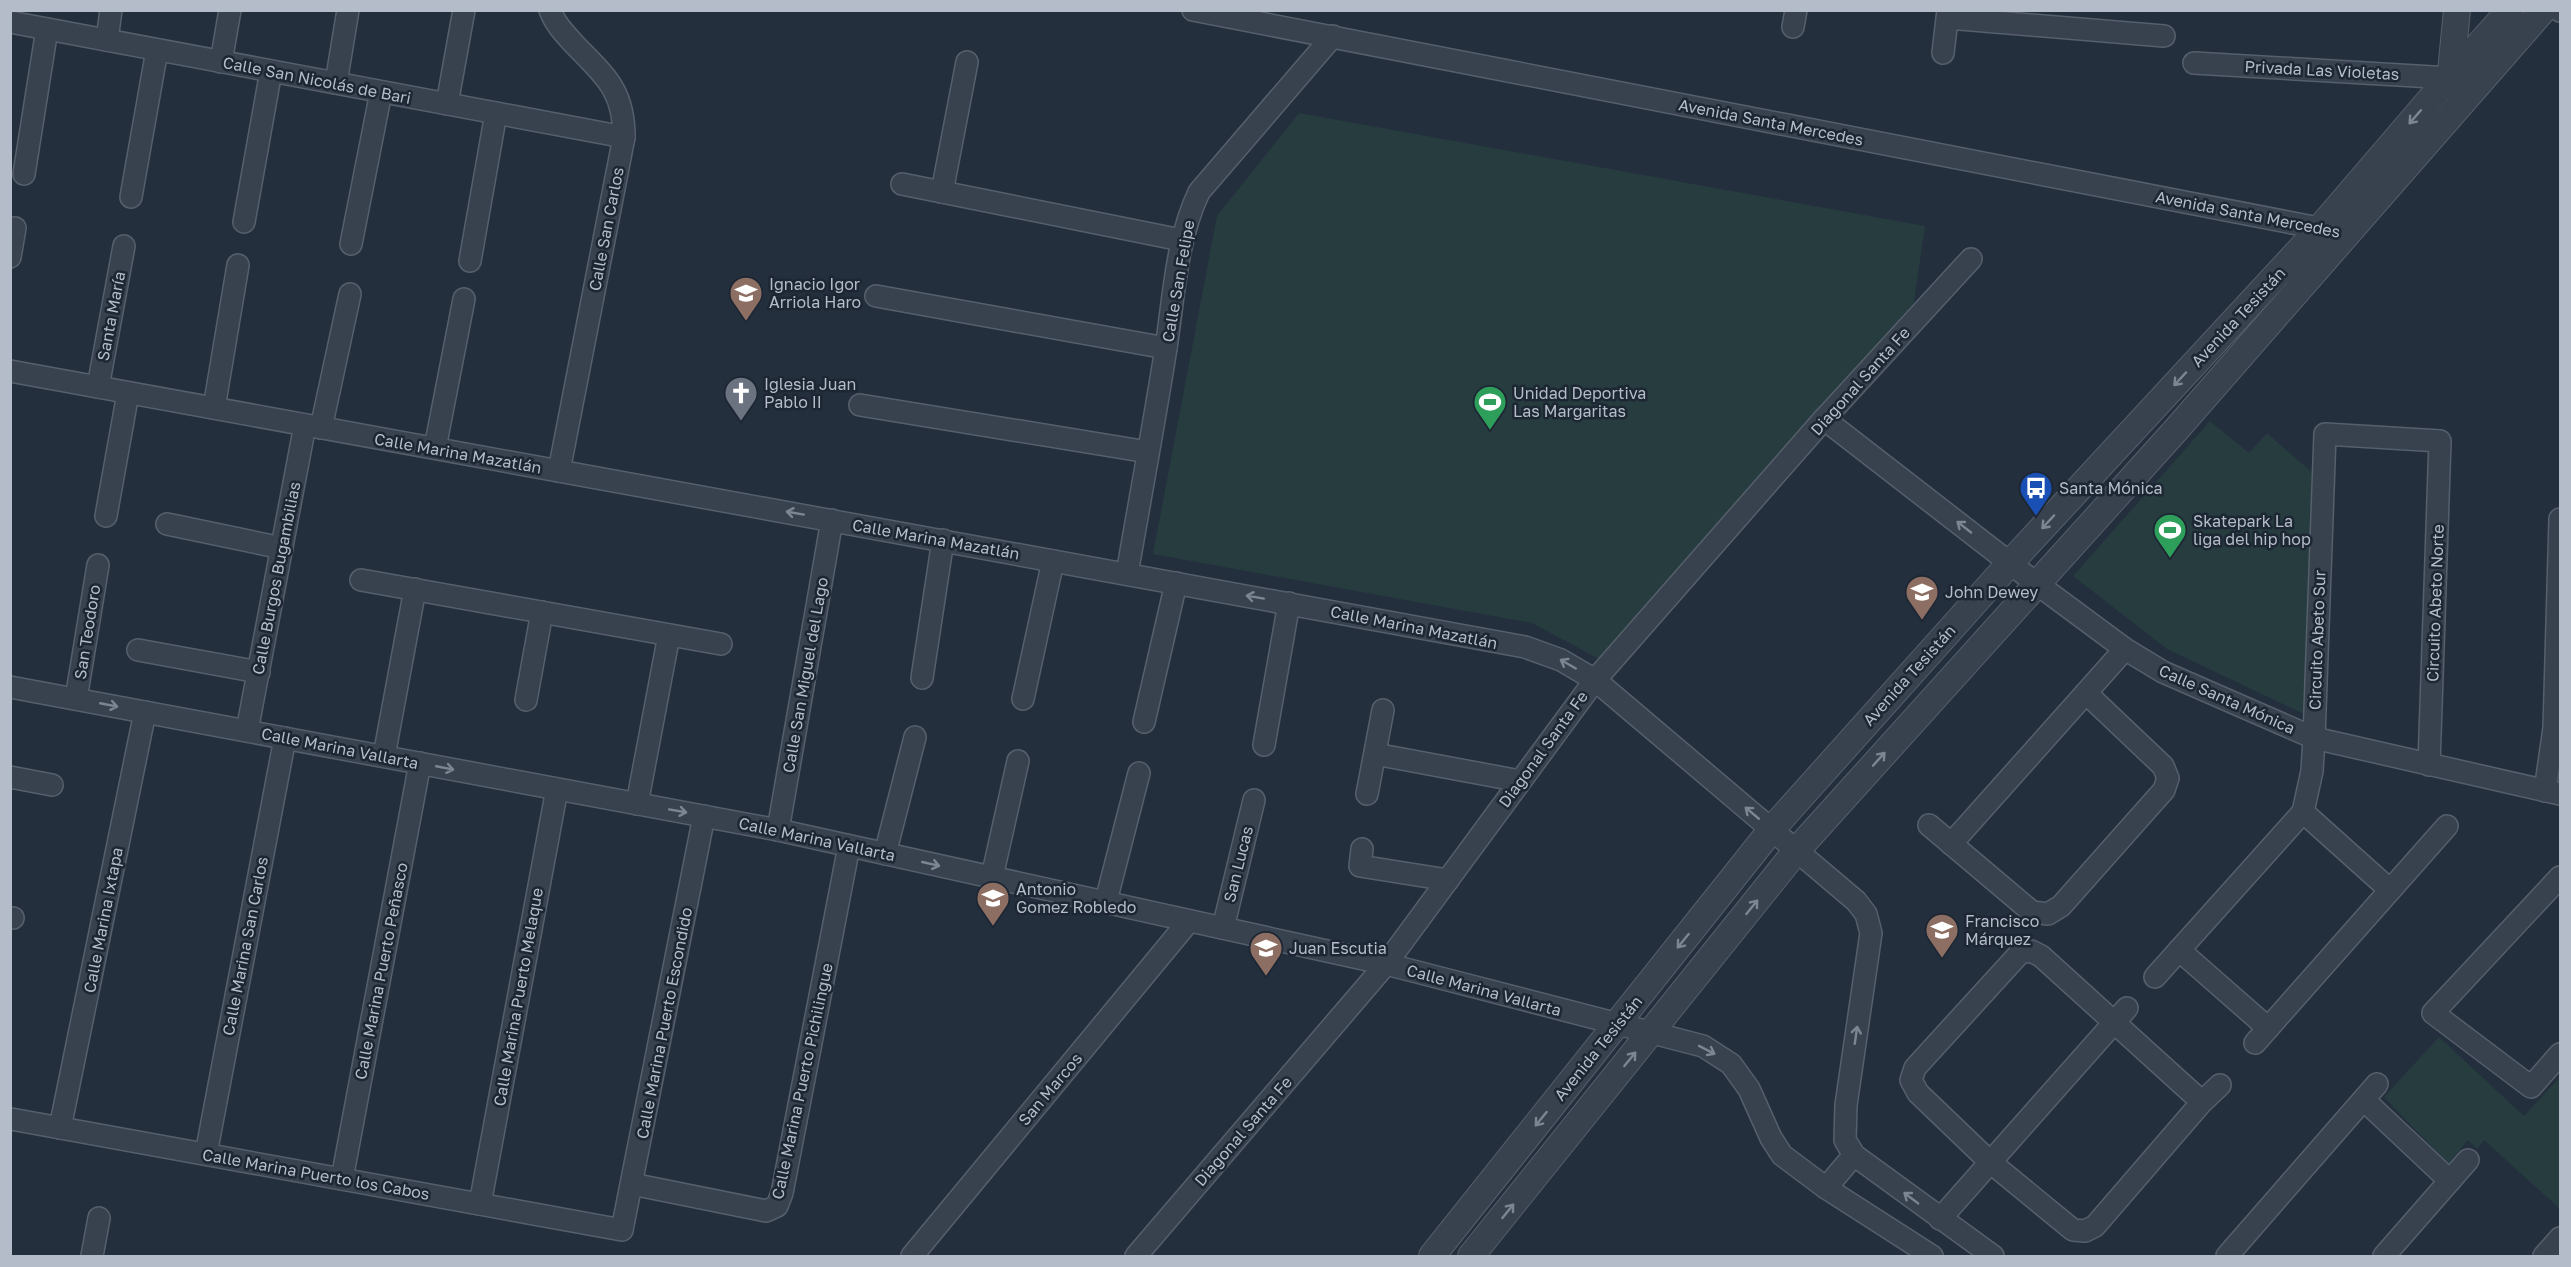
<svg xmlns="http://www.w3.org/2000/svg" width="2571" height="1267" font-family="'Golos Text',sans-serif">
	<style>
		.green { fill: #263c3f }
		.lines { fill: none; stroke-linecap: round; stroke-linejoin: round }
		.minor-casing { stroke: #565f6c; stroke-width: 24 }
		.tertiary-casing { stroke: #565f6c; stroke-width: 28 }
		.minor { stroke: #38414e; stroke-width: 21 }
		.tertiary { stroke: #38414e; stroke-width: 26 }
		.oneway { stroke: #7c8592 }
		.labels { text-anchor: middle; stroke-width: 5; stroke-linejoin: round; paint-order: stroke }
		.street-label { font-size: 16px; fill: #b4bcc9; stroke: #1d2633 }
		.poi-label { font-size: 16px; fill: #b4bcc9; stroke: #1d2633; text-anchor: start }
	</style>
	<rect width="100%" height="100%" fill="#242f3e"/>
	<g class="green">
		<polygon points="1299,113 1925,226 1913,308 1601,660 1532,623 1153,554 1217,216"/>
		<polygon points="2210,421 2249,453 2267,433 2315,475 2306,715 2167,649 2073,576"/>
		<polygon points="2439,1037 2524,1116 2560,1077 2560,1209 2484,1140 2477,1149 2468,1140 2448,1164 2384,1097"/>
	</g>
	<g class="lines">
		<g class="minor-casing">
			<g id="minor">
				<path d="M550,10C555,24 565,34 575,45C605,76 624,90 624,137L559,471"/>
				<polyline points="1193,10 2334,231"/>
				<polyline points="2560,10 2560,11"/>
				<polyline points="1948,18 2164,36"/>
				<polyline points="10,22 624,137"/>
				<polyline points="1793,27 1796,10"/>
				<polyline points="107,40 111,10"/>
				<polyline points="1943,53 1948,10"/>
				<polyline points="221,62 230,10"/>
				<polyline points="2194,63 2450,78"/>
				<polyline points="336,83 348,10"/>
				<polyline points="447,104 464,10"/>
				<polyline points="24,174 47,29"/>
				<polyline points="902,184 1181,240"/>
				<polyline points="942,192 967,62"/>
				<polyline points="131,197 157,50"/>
				<polyline points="244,222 271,71"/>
				<polyline points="351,244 381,92"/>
				<polyline points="10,257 15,228"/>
				<polyline points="470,261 496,113"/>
				<polyline points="876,296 1166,348"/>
				<polyline points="10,371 1525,647 1561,660 1595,680 1856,901 1866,914 1871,933 1846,1105 1845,1140 1854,1155 1993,1256"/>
				<polyline points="98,387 124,246"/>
				<polyline points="860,405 1148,452"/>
				<polyline points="214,408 238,265"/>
				<polyline points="1824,419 2037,584 2125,649 2163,672 2314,738 2560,794"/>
				<polyline points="321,428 350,294"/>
				<polyline points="435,448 464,299"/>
				<polyline points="106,516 128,393"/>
				<polyline points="167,524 282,548"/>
				<path d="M1127,574C1140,499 1154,424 1166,348C1174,296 1176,241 1199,192L1333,36"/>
				<polyline points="361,580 721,644"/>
				<polyline points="138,650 259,672"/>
				<polyline points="922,678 943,540"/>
				<polyline points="10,687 778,830 1386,964 1703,1046 1731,1064 1749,1089 1771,1138 1782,1155 1826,1188 1932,1256"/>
				<polyline points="76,699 98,565"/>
				<polyline points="1023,699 1053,561"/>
				<polyline points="526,700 542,612"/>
				<polyline points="1144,722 1176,583"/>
				<polyline points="247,731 305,425"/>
				<polyline points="1264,745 1289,603"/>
				<polyline points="1375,754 1520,781"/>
				<polyline points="384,756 415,589"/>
				<polyline points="10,777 52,785"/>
				<polyline points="2545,791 2554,728 2560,519"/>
				<polyline points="1367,794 1383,710"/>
				<polyline points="637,804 669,635"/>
				<polyline points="2303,812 2390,890"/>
				<polyline points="1929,825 2032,912 2048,914 2061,906 2164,790 2168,778 2163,766 2086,693"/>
				<polyline points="778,830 832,520"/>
				<polyline points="1951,844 2125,649"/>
				<polyline points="1362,849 1360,866 1448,880"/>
				<polyline points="885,854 915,737"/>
				<polyline points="992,877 1018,761"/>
				<polyline points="2560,877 2433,1013 2531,1087 2560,1054"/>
				<polyline points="1106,901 1139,773"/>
				<polyline points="10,918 13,918"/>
				<polyline points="1223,928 1254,800"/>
				<polyline points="2179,950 2268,1028"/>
				<polyline points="2155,977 2303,812 2312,771 2314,738 2325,434 2440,441 2429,765"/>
				<polyline points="2255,1043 2447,826"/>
				<polyline points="2364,1100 2450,1181"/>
				<polyline points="2202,1102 2041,956 2031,951 2020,953 1915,1068 1911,1080 1918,1093 1990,1162 2073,1230 2085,1231 2095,1226 2202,1102 2220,1085"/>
				<polyline points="11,1119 622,1230 704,816"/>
				<polyline points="60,1128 145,712"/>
				<polyline points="206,1154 285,738"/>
				<polyline points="342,1179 420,763"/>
				<polyline points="632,1184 766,1211 777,1206 782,1193 849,846"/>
				<polyline points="1826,1188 1854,1155"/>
				<polyline points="480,1204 557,789"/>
				<polyline points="1940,1219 2127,1008"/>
				<polyline points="92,1256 99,1218"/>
				<polyline points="912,1256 1189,921"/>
				<polyline points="1136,1256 1386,964 1595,680 1824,419 1971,259"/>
				<polyline points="2227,1256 2377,1084"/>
				<polyline points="2384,1256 2468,1160"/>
				<polyline points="2544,1256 2560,1238"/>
			</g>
		</g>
		<g class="tertiary-casing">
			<g id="tertiary">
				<polyline points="2450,82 2457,10"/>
				<polyline points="1432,1256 1772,829 2010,563 2320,228 2434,95 2510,10"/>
				<polyline points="1471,1256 1797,850 2175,431 2543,10"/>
			</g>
		</g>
		<use href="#minor" class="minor"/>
		<use href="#tertiary" class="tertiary"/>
	</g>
	<defs><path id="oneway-shaft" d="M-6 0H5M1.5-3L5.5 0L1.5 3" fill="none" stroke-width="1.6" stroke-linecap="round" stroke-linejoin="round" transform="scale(1.5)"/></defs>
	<g class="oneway">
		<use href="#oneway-shaft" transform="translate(2415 117) rotate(131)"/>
		<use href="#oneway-shaft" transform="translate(2180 379) rotate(133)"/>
		<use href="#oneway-shaft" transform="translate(795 513) rotate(-170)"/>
		<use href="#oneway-shaft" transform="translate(2048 522) rotate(133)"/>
		<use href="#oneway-shaft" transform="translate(1964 527) rotate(-142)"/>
		<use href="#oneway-shaft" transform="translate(1255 597) rotate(-170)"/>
		<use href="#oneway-shaft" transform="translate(1568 664) rotate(-150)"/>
		<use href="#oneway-shaft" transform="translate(109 705) rotate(11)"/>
		<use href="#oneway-shaft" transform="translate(1879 759) rotate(-48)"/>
		<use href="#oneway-shaft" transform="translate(445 768) rotate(11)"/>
		<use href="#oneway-shaft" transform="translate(678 811) rotate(10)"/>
		<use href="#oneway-shaft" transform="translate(1752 813) rotate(-140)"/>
		<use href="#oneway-shaft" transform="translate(931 864) rotate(13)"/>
		<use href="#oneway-shaft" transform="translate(1752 907) rotate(-51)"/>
		<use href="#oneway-shaft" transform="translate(1683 941) rotate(129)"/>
		<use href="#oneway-shaft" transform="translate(1856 1035) rotate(-82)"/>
		<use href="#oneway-shaft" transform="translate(1707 1050) rotate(27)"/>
		<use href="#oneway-shaft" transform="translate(1630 1059) rotate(-51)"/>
		<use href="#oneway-shaft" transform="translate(1541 1119) rotate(129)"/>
		<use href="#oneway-shaft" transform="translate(1911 1198) rotate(-143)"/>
		<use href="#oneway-shaft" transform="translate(1508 1211) rotate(-51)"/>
	</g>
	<defs>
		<g id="school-pin" transform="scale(1.725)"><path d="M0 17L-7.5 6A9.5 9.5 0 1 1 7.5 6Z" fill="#8d6e63" stroke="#1d2633"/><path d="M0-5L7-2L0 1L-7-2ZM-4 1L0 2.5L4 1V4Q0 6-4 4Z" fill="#fff"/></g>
		<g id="church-pin" transform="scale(1.725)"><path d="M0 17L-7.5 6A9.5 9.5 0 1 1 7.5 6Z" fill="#6b7280" stroke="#1d2633"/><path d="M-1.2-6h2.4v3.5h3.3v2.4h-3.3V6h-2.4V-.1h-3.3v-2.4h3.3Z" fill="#fff"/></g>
		<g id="stadium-pin" transform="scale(1.725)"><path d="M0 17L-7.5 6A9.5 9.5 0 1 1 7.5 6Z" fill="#2e9e5b" stroke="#1d2633"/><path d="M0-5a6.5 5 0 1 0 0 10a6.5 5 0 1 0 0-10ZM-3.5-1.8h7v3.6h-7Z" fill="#fff"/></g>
		<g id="bus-pin" transform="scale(1.725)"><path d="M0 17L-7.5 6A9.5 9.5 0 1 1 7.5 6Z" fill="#1a4fb4" stroke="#1d2633"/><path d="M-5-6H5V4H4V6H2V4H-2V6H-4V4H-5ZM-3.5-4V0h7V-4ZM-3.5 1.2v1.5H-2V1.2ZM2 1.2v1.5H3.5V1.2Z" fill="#fff"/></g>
	</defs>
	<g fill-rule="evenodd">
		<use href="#school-pin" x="746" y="293"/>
		<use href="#church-pin" x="741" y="393"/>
		<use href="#stadium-pin" x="1490" y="402"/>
		<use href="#bus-pin" x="2036" y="488"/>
		<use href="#stadium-pin" x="2170" y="530"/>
		<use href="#school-pin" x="1922" y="592"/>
		<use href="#school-pin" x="993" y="898"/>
		<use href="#school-pin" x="1942" y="930"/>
		<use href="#school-pin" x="1266" y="948"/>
	</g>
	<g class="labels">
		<g class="street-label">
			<text transform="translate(2322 70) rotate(3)" y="6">Privada Las Violetas</text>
			<text transform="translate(317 80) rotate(11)" y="6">Calle San Nicolás de Bari</text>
			<text transform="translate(1771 122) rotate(11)" y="6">Avenida Santa Mercedes</text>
			<text transform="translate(2248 214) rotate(11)" y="6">Avenida Santa Mercedes</text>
			<text transform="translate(606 229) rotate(-79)" y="6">Calle San Carlos</text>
			<text transform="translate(1178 281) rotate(-80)" y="6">Calle San Felipe</text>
			<text transform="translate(111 316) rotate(-79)" y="6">Santa María</text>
			<text transform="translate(2238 317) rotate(-47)" y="6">Avenida Tesistán</text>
			<text transform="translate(1860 381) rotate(-48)" y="6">Diagonal Santa Fe</text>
			<text transform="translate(458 453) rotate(10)" y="6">Calle Marina Mazatlán</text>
			<text transform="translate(936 539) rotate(10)" y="6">Calle Marina Mazatlán</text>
			<text transform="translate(276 578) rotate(-79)" y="6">Calle Burgos Bugambilias</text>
			<text transform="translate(2435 603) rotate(-88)" y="6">Circuito Abeto Norte</text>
			<text transform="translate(1414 627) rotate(11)" y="6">Calle Marina Mazatlán</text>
			<text transform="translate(87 632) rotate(-81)" y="6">San Teodoro</text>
			<text transform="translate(2317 640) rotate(-88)" y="6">Circuito Abeto Sur</text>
			<text transform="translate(805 675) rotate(-80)" y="6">Calle San Miguel del Lago</text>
			<text transform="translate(1909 675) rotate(-48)" y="6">Avenida Tesistán</text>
			<text transform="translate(2227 699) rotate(24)" y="6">Calle Santa Mónica</text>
			<text transform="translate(340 748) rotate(11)" y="6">Calle Marina Vallarta</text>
			<text transform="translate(1543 749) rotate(-54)" y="6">Diagonal Santa Fe</text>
			<text transform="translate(817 839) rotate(12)" y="6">Calle Marina Vallarta</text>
			<text transform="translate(1238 864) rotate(-76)" y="6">San Lucas</text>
			<text transform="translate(103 920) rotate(-79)" y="6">Calle Marina Ixtapa</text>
			<text transform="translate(245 946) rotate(-79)" y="6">Calle Marina San Carlos</text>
			<text transform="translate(381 971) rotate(-79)" y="6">Calle Marina Puerto Peñasco</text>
			<text transform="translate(1484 990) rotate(15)" y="6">Calle Marina Vallarta</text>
			<text transform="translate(518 997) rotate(-80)" y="6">Calle Marina Puerto Melaque</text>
			<text transform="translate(664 1023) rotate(-79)" y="6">Calle Marina Puerto Escondido</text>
			<text transform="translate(1598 1048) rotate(-51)" y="6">Avenida Tesistán</text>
			<text transform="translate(802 1081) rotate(-78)" y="6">Calle Marina Puerto Pichilingue</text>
			<text transform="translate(1050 1089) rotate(-50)" y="6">San Marcos</text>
			<text transform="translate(1243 1131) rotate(-49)" y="6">Diagonal Santa Fe</text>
			<text transform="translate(316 1174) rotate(10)" y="6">Calle Marina Puerto los Cabos</text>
		</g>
		<g class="poi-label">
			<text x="769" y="290">Ignacio Igor<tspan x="769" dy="18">Arriola Haro</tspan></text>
			<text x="764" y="390">Iglesia Juan<tspan x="764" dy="18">Pablo II</tspan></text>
			<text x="1513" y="399">Unidad Deportiva<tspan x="1513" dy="18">Las Margaritas</tspan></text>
			<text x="2059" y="494">Santa Mónica</text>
			<text x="2193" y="527">Skatepark La<tspan x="2193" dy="18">liga del hip hop</tspan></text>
			<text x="1945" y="598">John Dewey</text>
			<text x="1016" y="895">Antonio<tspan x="1016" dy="18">Gomez Robledo</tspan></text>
			<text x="1965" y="927">Francisco<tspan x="1965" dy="18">Márquez</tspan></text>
			<text x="1289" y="954">Juan Escutia</text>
		</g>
	</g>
	<rect width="2571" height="1267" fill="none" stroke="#b4bcc9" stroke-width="24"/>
</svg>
